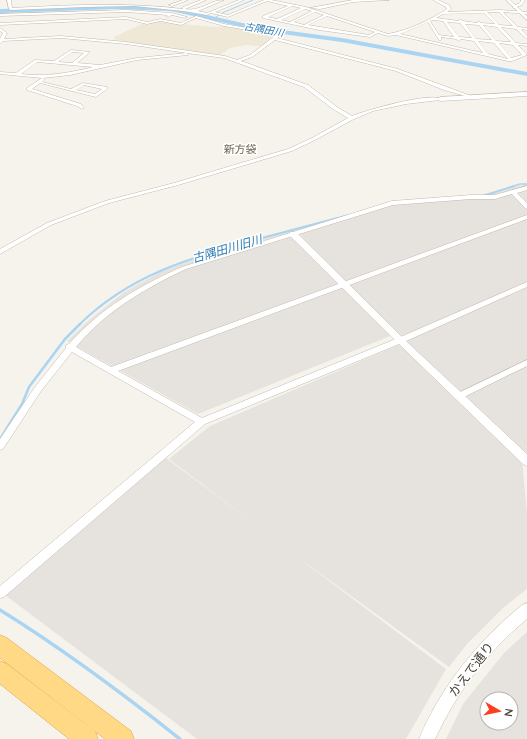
<svg xmlns="http://www.w3.org/2000/svg" width="527" height="739" font-family="Quicksand,'Noto Sans JP',sans-serif">
	<style>
		.industrial { fill: #e6e2dd; fill-rule: evenodd }
		.education { fill: #efe8d6 }
		.lines { fill: none; stroke-linecap: round; stroke-linejoin: round }
		.stream-far4 { stroke: #a9d4f2; stroke-width: 1 }
		.stream-far3 { stroke: #a9d4f2; stroke-width: 1.5 }
		.stream-far2 { stroke: #a9d4f2; stroke-width: 2 }
		.stream-far1 { stroke: #a9d4f2; stroke-width: 2.5 }
		.stream { stroke: #a9d4f2; stroke-width: 3.5 }
		.river { fill: #a9d4f2; fill-rule: evenodd }
		.minor-casing { stroke: #c2bbae; stroke-width: 1 }
		.tertiary-casing { stroke: #c2bbae; stroke-width: 1 }
		.trunk-casing { stroke: #e0a43c; stroke-width: 1 }
		.minor { fill: #fff; fill-rule: evenodd }
		.tertiary { fill: #fff; fill-rule: evenodd }
		.trunk { fill: #ffd985; fill-rule: evenodd }
		.labels { text-anchor: middle; stroke-width: 3; stroke-linejoin: round; paint-order: stroke }
		.far-water-label { font-size: 10px; font-style: italic; fill: #2e7ab2; stroke: #fff }
		.far-quarter-label { font-size: 11px; fill: #6e6250; stroke: #fff }
		.water-label { font-size: 12px; font-style: italic; fill: #2e7ab2; stroke: #fff }
		.near-street-label { font-size: 13px; fill: #4b4439; stroke: #fff }
	</style>
	<rect width="100%" height="100%" fill="#f6f3ec"/>
	<g class="industrial">
		<polygon points="527,184 527,453 518,451 395,334 198,414 67,341 89,320 123,293 160,272 182,263 289,230 392,203 471,197"/>
		<polygon points="403,343 522,459 527,515 527,589 503,608 467,644 449,667 292,553 446,669 406,739 197,739 1,592 162,455 260,528 169,459 210,426"/>
		<path d="M527,632V739H446L463,704L504,653ZM487,699H511V723H487Z"/>
	</g>
	<polygon class="education" points="160,20 181,24 215,27 228,26 280,35 264,47 247,45 230,48 220,55 116,42 114,37 146,22"/>
	<g class="lines">
		<polyline class="stream-far4" points="213,19 222,13 253,0"/>
		<polyline class="stream-far3" points="511,187 520,184 527,184"/>
		<g class="stream-far2">
			<polyline points="486,195 514,186"/>
			<path d="M79,325C129,275 192,257 258,239C288,231 319,223 349,215"/>
		</g>
		<polyline class="stream-far1" points="0,439 22,404 29,387 65,339 80,324"/>
		<path class="stream" d="M0,610C63,649 122,693 180,739"/>
		<polygon class="river" points="115,5 171,7 260,27 342,38 527,72 527,76 342,42 260,31 171,11 115,9 0,13 0,9"/>
		<g class="minor-casing">
			<g id="minor">
				<path d="M7,0H11L12,8C69,5 126,2 183,9V7L201,0H206L185,9C201,12 209,0 224,0L198,11L207,13L239,0H244L215,12L228,15L264,0H271L306,7L388,34C409,30 430,20 447,9L446,7L433,0H438L449,5L451,9L447,12L500,10L527,12V14L503,12L518,27L527,28V30L521,29L527,36V39L516,29L501,27L516,43L527,44V46L518,45L527,55L512,61H508L396,35L388,36L378,33L370,37L319,30L263,18V16L288,6L267,1L228,17L211,13L207,15L183,11L134,6L85,7L11,10L9,9ZM292,6L301,8L277,19L268,17ZM305,9L312,11L290,22L281,20ZM315,12L324,15L304,25L294,22ZM487,12H499L513,26L499,25ZM484,13L495,24L481,23L478,21L477,23L463,21L460,19L459,21L436,18L443,14ZM327,16L375,32L369,35L308,25ZM432,20L443,21L454,37L439,35L430,21ZM428,22L439,40H441V37L456,39L459,41L461,39L474,41L483,53L400,34ZM447,22L460,23L472,38L459,37ZM465,24L479,25L492,40L476,39ZM483,25L497,27L511,42L496,41ZM478,41L494,43L508,59L488,54ZM499,43L513,45L522,55L511,58Z"/>
				<polygon points="183,0 188,0 172,6 169,5"/>
				<polygon points="353,0 389,0 353,2 320,9 310,8"/>
				<polygon points="521,0 525,0 522,5 513,8 513,6 520,3"/>
				<polygon points="126,10 172,13 187,17 185,18 172,15 168,17 166,16 168,15 126,12 0,16 0,14"/>
				<path d="M196,16L224,24L281,34V36L277,38L398,69L474,97L472,98L444,90L396,71L275,40L252,57L241,61L308,85L337,107L352,116C367,110 429,92 442,99L440,100L406,104L373,111L352,120L315,140L292,151L178,185L109,203L51,225L0,254V249L47,223L105,201L174,183L288,149L312,138L348,118L333,109L304,87L224,58L187,53L188,55L137,60L70,75L43,78L45,79L42,82L71,89L83,83L107,87V89L96,97L40,83L32,89L81,104L84,108L82,109L77,106L27,90V88L42,78L0,74V72L16,73L35,60L54,61L71,50L90,52L77,63L100,65L137,58L187,53L126,44L61,38L3,41L0,44V39L3,33L0,31V28L7,33L4,39L61,36L126,42L225,56L237,60L250,55L276,35L224,26L196,18L181,25L160,21L147,24L126,19L0,25V23L126,17L147,22L160,19L181,23ZM72,52L84,53L72,63L58,62ZM37,62L93,67C69,73 46,77 21,74ZM84,85L102,89L95,94L76,90Z"/>
				<path d="M527,186V190L517,193L527,203V209L525,208L512,194L495,199H471L393,205L186,269C144,289 106,311 76,347L111,367L527,215V219L118,371L202,418L398,338L527,282V287L404,342L205,424L4,597L0,598V586L195,422L72,352L41,391L3,449L0,450V439L35,387L66,348V345L69,344C101,308 139,286 182,267L392,201L471,195H495Z"/>
				<polygon points="527,360 527,366 462,398 456,398 455,396 456,394"/>
			</g>
		</g>
		<g class="tertiary-casing">
			<g id="tertiary">
				<polygon points="506,0 510,0 527,16 527,20"/>
				<polygon points="527,92 527,96 440,101 437,99 440,97"/>
				<polygon points="290,232 296,232 406,341 527,454 527,466 523,464 400,345 290,236"/>
				<path d="M527,603V619C487,652 457,692 435,739H419C441,686 478,641 522,605Z"/>
			</g>
		</g>
		<g class="trunk-casing">
			<g id="trunk">
				<polygon points="0,635 7,638 131,731 134,739 105,739 0,658"/>
				<polygon points="0,661 7,664 95,731 98,739 69,739 0,684"/>
			</g>
		</g>
		<use href="#minor" class="minor"/>
		<use href="#tertiary" class="tertiary"/>
		<use href="#trunk" class="trunk"/>
	</g>
	<g class="labels">
		<g class="far-water-label">
			<text transform="translate(264 29) rotate(10)" y="4">古隅田川</text>
		</g>
		<g class="far-quarter-label">
			<text x="240" y="153">新方袋</text>
		</g>
		<g class="water-label">
			<text transform="translate(227 249) rotate(-16)" y="4">古隅田川旧川</text>
		</g>
		<g class="near-street-label">
			<text transform="translate(471 669) rotate(-52)" y="5">かえで通り</text>
		</g>
	</g>
	<g transform="translate(499 711) rotate(99)"><circle r="19" fill="#ffffff" stroke="#b7b4b0"/>
	<path d="M0-3L7 15L0 10L-7 15Z" fill="#fc3f1d"/>
	<text y="-6" font-size="11" font-weight="bold" text-anchor="middle" fill="#4b4439">N</text>
	</g>
</svg>
